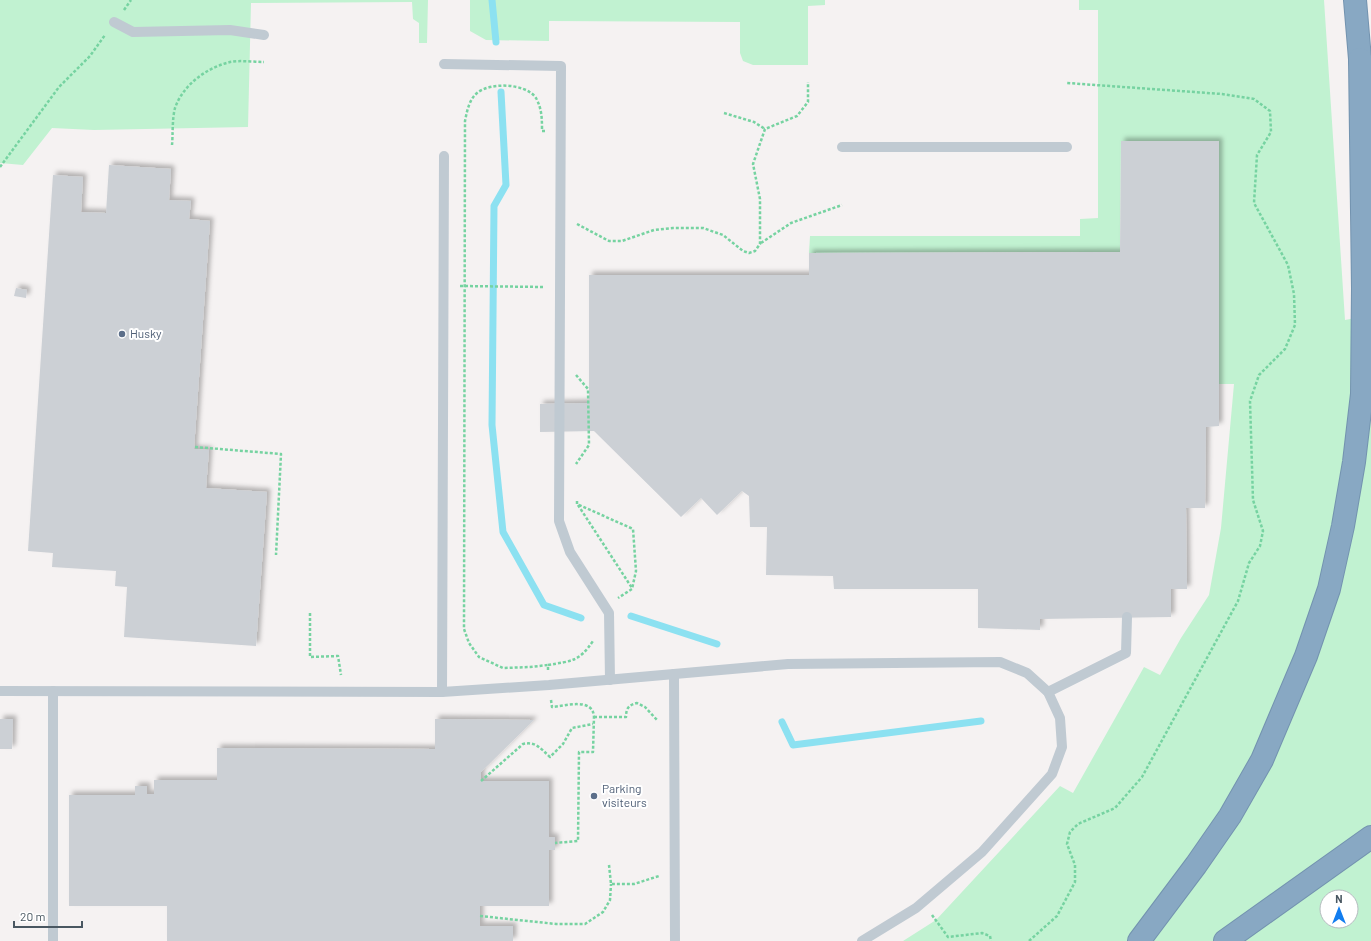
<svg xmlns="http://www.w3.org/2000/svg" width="1371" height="941" font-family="Barlow,sans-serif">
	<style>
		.green { fill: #c1f2d1; fill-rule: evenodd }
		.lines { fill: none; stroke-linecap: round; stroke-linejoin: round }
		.stream { stroke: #8ce1f1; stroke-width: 7 }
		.building { fill: #ccd0d5; filter: url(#shadow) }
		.motorway-casing { stroke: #7393af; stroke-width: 24 }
		.path { stroke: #76d3a1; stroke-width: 2.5; stroke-dasharray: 3 2; stroke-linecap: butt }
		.service { stroke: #c0cad2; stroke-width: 10 }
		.motorway { stroke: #88a8c3; stroke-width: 22 }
		.service-dot { fill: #5c6f8a; stroke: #fff; stroke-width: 1.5 }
		.labels { text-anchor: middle; stroke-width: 4; stroke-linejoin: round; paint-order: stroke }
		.service-label { font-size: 12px; fill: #4e5e75; stroke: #fff; text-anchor: start }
	</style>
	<defs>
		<filter id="shadow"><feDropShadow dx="3.5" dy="-3.5" stdDeviation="2" flood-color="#0004"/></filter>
	</defs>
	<rect width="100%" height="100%" fill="#f5f2f2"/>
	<g class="green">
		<polygon points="0,0 428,0 427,43 419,43 419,23 413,19 412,2 251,3 248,127 94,130 52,128 23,165 0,163"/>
		<polygon points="470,0 825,0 825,5 808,6 808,65 753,65 743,61 740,53 740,22 549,21 549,41 486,40 470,31"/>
		<path d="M1079,0H1324L1345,320L1371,315V941H903L936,920L1060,786L1073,793L1144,667L1160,675L1181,638L1209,595L1221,528L1234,384H1219V141H1121L1120,252L809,253L810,236H1080V219L1098,218V10H1079ZM1327,897H1351V921H1327Z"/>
	</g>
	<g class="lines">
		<g class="stream">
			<polyline points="492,0 496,42"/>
			<polyline points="501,92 506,185 494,206 492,425 503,532 544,605 581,618"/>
			<polyline points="631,616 717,644"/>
			<polyline points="782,722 793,745 981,721"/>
		</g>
	</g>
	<g class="building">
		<polygon points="1121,141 1219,141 1219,426 1206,427 1205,508 1186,508 1187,589 1171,589 1171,617 1040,619 1040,630 978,628 978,589 834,589 833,576 766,575 767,527 750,527 749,496 742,491 717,515 701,498 681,517 594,431 540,432 540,404 589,403 589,275 809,275 809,253 1120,252"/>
		<polygon points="109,165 171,169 169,200 191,201 189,219 210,221 194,449 209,450 206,488 267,492 256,646 124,637 127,587 115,586 116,571 52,567 53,553 28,551 53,175 83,177 81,212 106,213"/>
		<polygon points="16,288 27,290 26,298 14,296"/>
		<polygon points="0,719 13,719 12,749 0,749"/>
		<polygon points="435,719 534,720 481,772 481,781 549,781 549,837 555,837 555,850 549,850 549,906 480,906 480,926 513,926 513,941 167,941 167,906 69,906 69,795 135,795 135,786 147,786 147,794 154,794 154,780 217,780 217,748 435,749"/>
	</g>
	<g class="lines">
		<g class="motorway-casing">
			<g id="motorway">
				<polyline points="1355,0 1360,59 1362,72"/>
				<polyline points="1139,941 1196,865 1230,816 1262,760 1306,656 1329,589 1343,526 1354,462 1362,394 1363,288 1360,59"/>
				<polyline points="1225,941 1371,837"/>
			</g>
		</g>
		<g class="path">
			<polyline points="124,10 131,0"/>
			<polyline points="724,113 754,122 765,129"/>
			<path d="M545,131H542C542,119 542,109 536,98C526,83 490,82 477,93C469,100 467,111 465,121L464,629L469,643L479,657L503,668L530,667L548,665"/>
			<path d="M172,145C173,135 172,119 175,108C183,85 206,68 230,62C240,60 253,62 264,62"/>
			<polyline points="0,167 59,87 90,56 105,35"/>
			<polyline points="577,224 609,241 622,241 654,230 673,228 703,228 723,235 743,251 749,253 755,251 760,244 760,199 753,164 765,129 797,116 808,102 808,82"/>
			<polyline points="761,243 791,223 842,205"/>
			<polyline points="460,286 545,287"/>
			<polyline points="576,375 588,389 589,445 576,464"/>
			<polyline points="195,447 281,454 276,555"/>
			<polyline points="577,501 577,504 633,529 636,571 632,589 618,598"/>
			<polyline points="578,505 632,588"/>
			<polyline points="310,613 310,657 338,656 341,675"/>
			<path d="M548,670V665C571,661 579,662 593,641"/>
			<path d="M551,700L552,707C565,706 593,697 594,717L593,752H579L578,841L555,843"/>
			<path d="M594,717H626C626,708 629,705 637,703L645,707L657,720"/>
			<path d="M481,781L523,744C536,741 541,749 550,757L563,744L572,728L593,724"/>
			<polyline points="609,865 611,884 634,884 659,876"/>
			<polyline points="932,915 948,937 982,933 990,936 991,941"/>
			<polyline points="480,916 556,924 585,924 603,912 610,900 611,884"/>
			<polyline points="1029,941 1057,916 1075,882 1075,865 1067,844 1070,832 1078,824 1115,808 1142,777 1238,601 1249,563 1260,546 1263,531 1253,500 1250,401 1259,375 1285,349 1295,325 1294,294 1288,265 1254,203 1257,155 1271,132 1270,111 1254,99 1222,94 1067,83"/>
		</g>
		<g class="service">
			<polyline points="114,22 133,32 230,30 264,35"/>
			<polyline points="444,64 561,66 559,521 570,552 609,613 610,680"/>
			<polyline points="842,147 1067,147"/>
			<polyline points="674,674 675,941"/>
			<polyline points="0,691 442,692 549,685 788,664 1000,662 1027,673 1048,692 1060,718 1062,747 1052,774 982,852 916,908 862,941"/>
			<polyline points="53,691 53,941"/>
			<polyline points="442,692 444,156"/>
			<polyline points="1048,692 1126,653 1127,617"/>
		</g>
		<use href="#motorway" class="motorway"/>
	</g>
	<g class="service-dot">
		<circle cx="122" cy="334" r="4"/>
		<circle cx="594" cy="796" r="4"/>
	</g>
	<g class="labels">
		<g class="service-label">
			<text x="130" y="338">Husky</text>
			<text x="602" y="793">Parking<tspan x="602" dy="14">visiteurs</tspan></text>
		</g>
	</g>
	<g transform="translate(1339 909)"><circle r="19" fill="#ffffff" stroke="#b6bcc0"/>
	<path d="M0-3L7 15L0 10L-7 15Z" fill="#127def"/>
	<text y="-6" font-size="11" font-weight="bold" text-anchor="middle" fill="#495761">N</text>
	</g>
	<path d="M14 921v6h68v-6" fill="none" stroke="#495761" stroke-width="2"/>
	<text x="20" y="921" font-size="12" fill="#495761" stroke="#ffffff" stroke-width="3" paint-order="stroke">20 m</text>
</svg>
